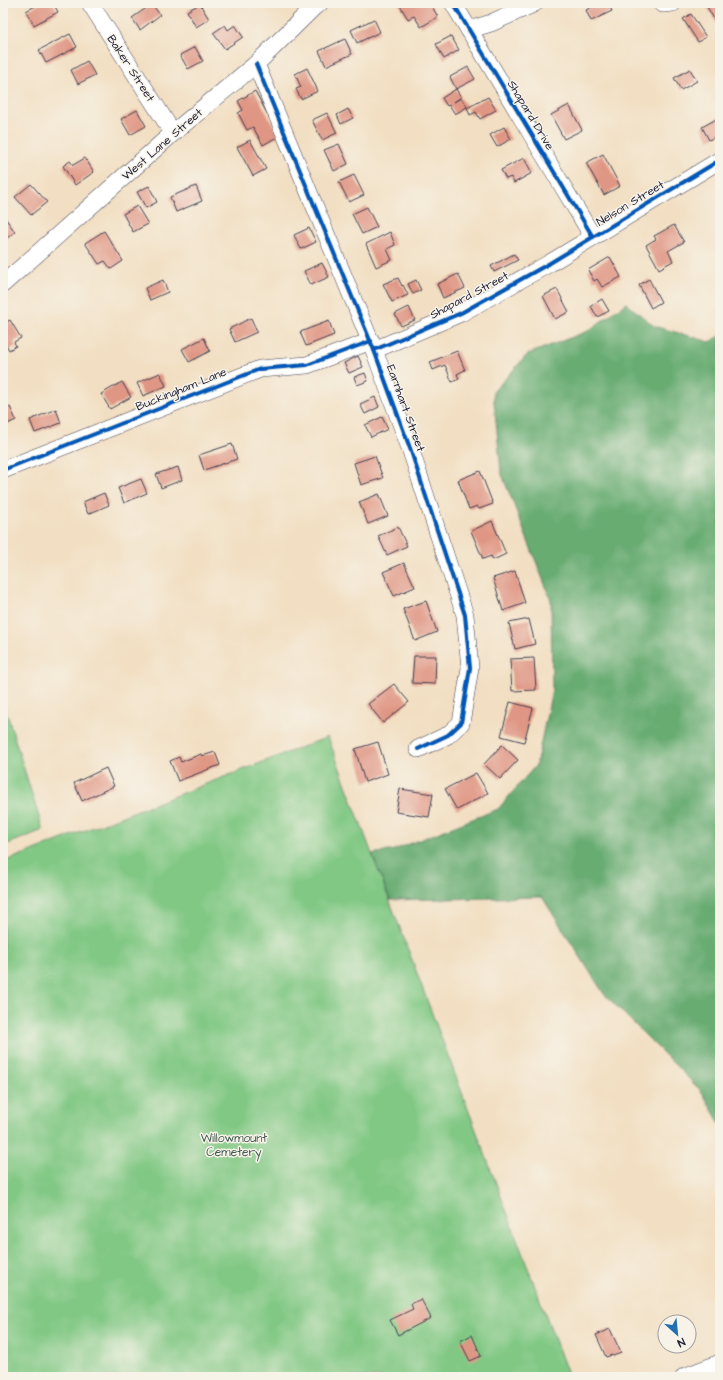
<svg xmlns="http://www.w3.org/2000/svg" width="723" height="1380" font-family="'Architects Daughter',sans-serif">
	<style>
		.green { fill: #81c884; stroke: #527560 }
		.forest { fill: #68ac72; stroke: #456756 }
		.building { fill: #e09684 }
		.lines { fill: none; stroke-linecap: round; stroke-linejoin: round }
		.minor-casing { stroke: #413e4f; stroke-width: 18 }
		.minor { stroke: #fff; stroke-width: 17 }
		.cycleway-casing { stroke: #f7f3e8; stroke-width: 6 }
		.cycleway { stroke: #0057b8; stroke-width: 4 }
		.labels { text-anchor: middle; stroke-width: 3; stroke-linejoin: round; paint-order: stroke }
		.street-label { font-size: 12px; fill: #22223b; stroke: #f7f3e8 }
		.park-label { font-size: 12px; fill: #435c55; stroke: #f7f3e8 }
	</style>
	<rect width="100%" height="100%" fill="#f7f3e8"/>
	<filter id="ink" filterUnits="userSpaceOnUse"><feTurbulence type="fractalNoise" baseFrequency=".025" numOctaves="2"/><feDisplacementMap in="SourceGraphic" scale="8" xChannelSelector="R" yChannelSelector="G"/><feConvolveMatrix kernelMatrix="1 2 1 2 8 2 1 2 1" color-interpolation-filters="sRGB"/></filter>
	<filter id="wash" filterUnits="userSpaceOnUse"><feTurbulence type="fractalNoise" baseFrequency=".012" numOctaves="4" result="noise"/><feDisplacementMap in="SourceGraphic" scale="16" xChannelSelector="R" yChannelSelector="G"/><feGaussianBlur stdDeviation="0.9" result="paint"/><feColorMatrix in="noise" values="0 0 0 0 0 0 0 0 0 0 0 0 0 0 0 0 0 1.4 0 .05"/><feComposite in="paint" operator="in"/></filter>
	<g filter="url(#wash)">
		<rect width="100%" height="100%" fill="#f2dfc3"/>
		<g class="green">
			<polygon points="3,701 43,830 3,846"/>
			<polygon points="328,737 569,1377 3,1377 3,862"/>
		</g>
		<polygon class="forest" points="626,303 654,326 710,342 720,336 720,1124 702,1092 604,994 542,897 390,900 372,854 394,850 498,809 536,765 552,690 551,600 501,472 493,392 528,354 588,331"/>
		<g id="blocks">
			<g class="building">
				<polygon points="41,3 53,3 58,12 34,25 26,11"/>
				<polygon points="402,3 430,3 438,17 421,27 414,16 408,19 399,4"/>
				<polygon points="600,3 608,3 612,11 591,21 586,10"/>
				<polygon points="705,3 714,3 720,13 720,30"/>
				<polygon points="152,4 160,15 140,30 132,18"/>
				<polygon points="200,4 209,19 196,27 187,11"/>
				<polygon points="691,14 706,37 698,42 683,19"/>
				<polygon points="374,19 380,32 357,43 351,30"/>
				<polygon points="225,25 228,30 235,25 243,37 225,49 213,33"/>
				<polygon points="70,34 77,47 46,63 39,50"/>
				<polygon points="451,36 459,50 444,59 436,44"/>
				<polygon points="345,39 352,54 326,66 319,51"/>
				<polygon points="195,47 203,61 188,69 180,55"/>
				<polygon points="87,61 95,75 78,84 71,70"/>
				<polygon points="468,67 475,79 456,89 450,77"/>
				<polygon points="307,68 318,91 301,99 296,89 301,87 295,74"/>
				<polygon points="690,69 697,81 681,90 674,78"/>
				<polygon points="456,89 461,97 454,102 461,98 467,107 455,114 449,105 447,106 442,98"/>
				<polygon points="255,91 279,136 263,145 253,127 247,130 238,113 243,110 238,101"/>
				<polygon points="488,97 496,110 480,119 476,112 470,115 467,108"/>
				<polygon points="569,105 582,130 564,139 551,115"/>
				<polygon points="348,109 353,118 341,124 337,115"/>
				<polygon points="137,110 146,126 130,135 121,119"/>
				<polygon points="327,113 337,133 322,140 312,120"/>
				<polygon points="720,117 720,134 709,140 702,127"/>
				<polygon points="504,127 511,139 497,147 490,135"/>
				<polygon points="250,140 266,169 253,176 237,147"/>
				<polygon points="339,144 348,164 334,171 324,150"/>
				<polygon points="603,154 620,186 604,195 586,163"/>
				<polygon points="85,158 94,172 75,185 63,166 70,161 73,165"/>
				<polygon points="524,158 532,173 514,183 511,177 506,179 501,170"/>
				<polygon points="354,175 364,195 349,202 339,182"/>
				<polygon points="31,184 47,202 31,215 15,197"/>
				<polygon points="149,186 157,202 146,208 137,192"/>
				<polygon points="196,186 202,201 176,212 170,197"/>
				<polygon points="137,206 148,224 133,232 123,214"/>
				<polygon points="367,207 377,227 362,234 352,214"/>
				<polygon points="3,215 15,232 3,241"/>
				<polygon points="674,225 684,242 668,251 673,261 659,269 646,245 656,239 654,236"/>
				<polygon points="309,228 316,242 301,249 294,235"/>
				<polygon points="104,231 123,261 111,269 105,261 99,264 85,243"/>
				<polygon points="390,232 395,245 387,249 392,260 376,267 366,244"/>
				<polygon points="514,254 518,260 494,272 491,266"/>
				<polygon points="610,257 621,277 602,287 597,279 594,281 588,270"/>
				<polygon points="322,263 329,277 311,285 304,271"/>
				<polygon points="458,274 465,288 443,298 437,284"/>
				<polygon points="398,278 402,286 403,285 408,295 392,302 383,284"/>
				<polygon points="649,279 661,302 651,308 639,285"/>
				<polygon points="163,280 168,292 150,300 145,288"/>
				<polygon points="416,280 421,290 413,294 408,284"/>
				<polygon points="557,289 569,312 555,319 543,296"/>
				<polygon points="602,299 609,311 597,317 591,306"/>
				<polygon points="409,307 415,320 401,326 395,314"/>
				<polygon points="251,318 257,332 235,342 229,329"/>
				<polygon points="10,320 21,338 14,342 16,346 9,350 3,339 3,324"/>
				<polygon points="329,321 334,335 306,346 300,332"/>
				<polygon points="204,338 210,351 189,362 182,349"/>
				<polygon points="457,351 465,370 457,374 459,379 452,382 445,365 433,370 430,362"/>
				<polygon points="358,356 363,367 349,373 344,363"/>
				<polygon points="160,373 166,386 143,396 137,383"/>
				<polygon points="365,373 368,381 357,385 354,377"/>
				<polygon points="122,382 131,397 110,409 101,394"/>
				<polygon points="375,397 379,407 365,414 360,404"/>
				<polygon points="10,407 16,420 3,426 3,410"/>
				<polygon points="56,409 61,423 35,433 30,420"/>
				<polygon points="382,417 388,429 371,437 365,425"/>
				<polygon points="232,444 237,459 204,470 199,455"/>
				<polygon points="375,456 383,478 361,485 354,463"/>
				<polygon points="178,467 182,480 161,488 156,474"/>
				<polygon points="480,471 493,504 479,509 477,506 469,509 458,480"/>
				<polygon points="141,479 147,493 124,503 118,488"/>
				<polygon points="104,493 109,505 88,514 83,502"/>
				<polygon points="379,494 388,516 368,524 359,502"/>
				<polygon points="492,521 506,554 493,560 491,556 483,559 471,531"/>
				<polygon points="398,527 407,546 387,555 378,536"/>
				<polygon points="404,563 415,587 394,596 383,572"/>
				<polygon points="515,571 525,603 503,611 493,578"/>
				<polygon points="426,601 437,632 415,641 403,609"/>
				<polygon points="529,619 535,644 515,649 509,623"/>
				<polygon points="414,656 436,656 435,684 412,683"/>
				<polygon points="534,658 536,690 512,691 510,659"/>
				<polygon points="394,684 409,702 383,723 368,704"/>
				<polygon points="510,702 533,708 524,742 501,736"/>
				<polygon points="378,742 388,774 365,782 355,749"/>
				<polygon points="502,745 518,760 500,779 484,764"/>
				<polygon points="215,752 220,765 178,781 170,761 179,757 181,762 201,754 202,756"/>
				<polygon points="106,768 114,786 82,801 74,783"/>
				<polygon points="476,773 488,793 457,810 445,789"/>
				<polygon points="400,789 433,794 429,817 396,812"/>
				<polygon points="421,1299 431,1318 398,1335 390,1320 413,1309 411,1304"/>
				<polygon points="610,1329 621,1353 613,1356 612,1355 606,1357 596,1335"/>
				<polygon points="472,1335 481,1356 470,1361 460,1341"/>
			</g>
		</g>
	</g>
	<g filter="url(#ink)">
		<use href="#blocks" fill-opacity="0" stroke="#413e4f" stroke-width="1"/>
		<g class="lines">
			<g class="minor-casing">
				<g id="minor">
					<polyline points="90,3 173,133"/>
					<polyline points="453,3 593,237"/>
					<polyline points="661,3 663,4 673,3"/>
					<polyline points="469,30 491,23 535,3"/>
					<polyline points="256,64 374,350 411,451 465,615 470,668 461,723 448,735 418,749"/>
					<polyline points="3,284 173,133 256,64 315,6 320,3"/>
					<polyline points="374,350 461,313 550,263 720,160"/>
					<polyline points="3,470 260,369 307,365 371,341"/>
					<polyline points="684,1377 720,1363"/>
				</g>
			</g>
			<use href="#minor" class="minor"/>
			<g class="cycleway-casing">
				<g id="cycleway">
					<polyline points="453,3 593,237"/>
					<polyline points="256,64 374,350 411,451 465,615 470,668 461,723 448,735 418,749"/>
					<polyline points="374,350 461,313 550,263 720,160"/>
					<polyline points="3,470 260,369 307,365 371,341"/>
				</g>
			</g>
			<use href="#cycleway" class="cycleway"/>
		</g>
	</g>
	<g class="labels">
		<g class="street-label">
			<text transform="translate(131 68) rotate(57)" y="4">Baker Street</text>
			<text transform="translate(531 115) rotate(59)" y="4">Shapard Drive</text>
			<text transform="translate(162 144) rotate(-41)" y="4">West Lane Street</text>
			<text transform="translate(630 203) rotate(-31)" y="4">Nelson Street</text>
			<text transform="translate(469 295) rotate(-28)" y="4">Shapard Street</text>
			<text transform="translate(181 389) rotate(-22)" y="4">Buckingham Lane</text>
			<text transform="translate(406 408) rotate(70)" y="4">Earnhart Street</text>
		</g>
		<g class="park-label">
			<text x="234" y="1142">Willowmount<tspan x="234" dy="14">Cemetery</tspan></text>
		</g>
	</g>
	<rect width="723" height="1380" fill="none" stroke="#f7f3e8" stroke-width="16"/>
	<g transform="translate(677 1334) rotate(153)"><circle r="19" fill="#f7f3e8" stroke="#a29fa3"/>
	<path d="M0-3L7 15L0 10L-7 15Z" fill="#1f6fb2"/>
	<text y="-6" font-size="11" font-weight="bold" text-anchor="middle" fill="#22223b">N</text>
	</g>
</svg>
